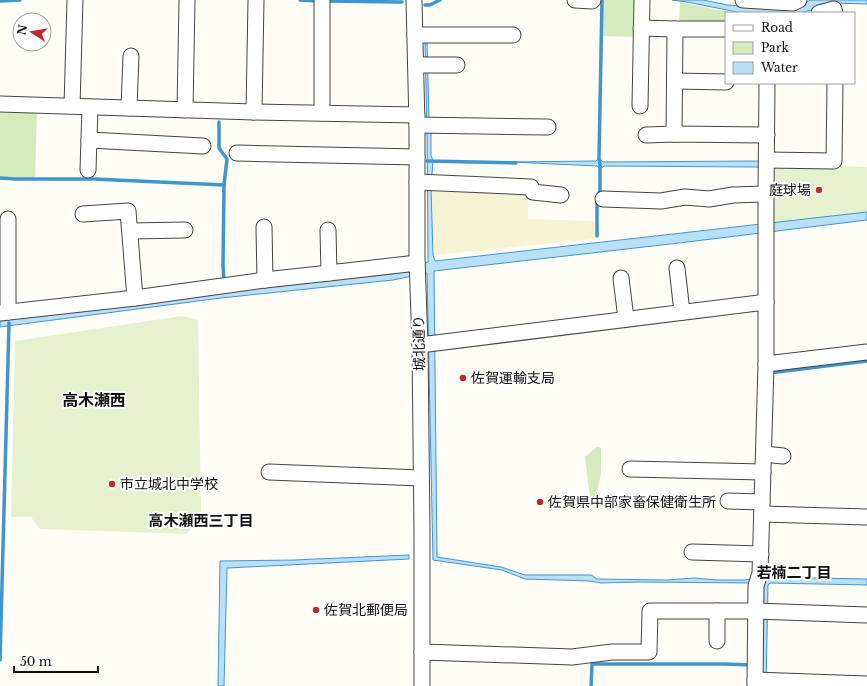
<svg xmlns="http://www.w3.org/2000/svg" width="867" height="686" font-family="'Libre Baskerville','Noto Sans JP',serif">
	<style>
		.farmland { fill: #f6f3d4 }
		.green { fill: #d5ebbd }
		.pitch { fill: #e6f2cf }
		.water { fill: #b9e0f7; stroke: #3f96cf }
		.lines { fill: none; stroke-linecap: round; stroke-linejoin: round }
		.stream { stroke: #3f96cf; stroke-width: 3.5 }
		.minor-casing { stroke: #444; stroke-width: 17 }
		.minor { stroke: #fff; stroke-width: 15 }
		.poi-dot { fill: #c4262e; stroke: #fff; stroke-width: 1.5 }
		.labels { text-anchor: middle; stroke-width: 4; stroke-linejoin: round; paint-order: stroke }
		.poi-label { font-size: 14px; fill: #111; stroke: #fff; text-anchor: start }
		.street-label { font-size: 14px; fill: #111; stroke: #fff }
		.neighbourhood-label { font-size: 15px; font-weight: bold; fill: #111; stroke: #fff }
		.quarter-label { font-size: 16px; font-weight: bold; fill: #111; stroke: #fff }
	</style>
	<rect width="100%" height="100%" fill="#fffdf5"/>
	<polygon class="farmland" points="431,188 528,192 528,219 596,221 595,239 433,255"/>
	<g class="green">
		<polygon points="600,0 637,0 636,37 600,36"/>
		<polygon points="680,2 731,13 726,13 726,26 679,26"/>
		<polygon points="0,110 37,111 35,178 0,177"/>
		<polygon points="597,447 601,448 601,472 597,494 591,502 588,483 585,457"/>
	</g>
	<g class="pitch">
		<polygon points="771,163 867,167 867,212 771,224"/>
		<polygon points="182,316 198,320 201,512 187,534 40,529 31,517 11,517 15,341"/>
	</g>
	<g class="water">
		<polygon points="672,0 703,0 728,5 760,8 795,7 811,0 867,0 867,4 833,3 801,13 742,13 687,2"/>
		<polygon points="427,41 429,120 431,131 431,156 433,160 431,188 433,255 435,261 867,212 867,220 679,243 434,271 437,557 501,567 525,575 591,575 597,579 667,580 694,578 717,580 744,580 764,577 867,579 867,585 770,583 768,585 766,686 761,686 753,583 640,582 601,583 590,581 525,579 502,570 433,560 427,273 393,280 221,298 0,327 0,319 225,291 392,274 406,271 428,262 427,132 425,42"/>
		<polygon points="599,158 603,162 758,161 760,160 760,169 757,167 604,166 600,169 597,166 511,162 596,161"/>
		<polygon points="409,555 409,559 227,568 224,686 218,686 220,561 294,560"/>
	</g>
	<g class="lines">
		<g class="stream">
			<polyline points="300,0 318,1"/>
			<polyline points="0,1 20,0"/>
			<polyline points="325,1 402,2"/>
			<polyline points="425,5 430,5 440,0"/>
			<polyline points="219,122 219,148 227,159 224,185 223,265 224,281 223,281"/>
			<polyline points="427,161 516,163"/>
			<polyline points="0,178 15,179 94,179 224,185"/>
			<polyline points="597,236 597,198 600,191 600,164 599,158 602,0"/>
			<polyline points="769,373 867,361"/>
			<polyline points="0,660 9,323"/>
			<polyline points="591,686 592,664 725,664 750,665"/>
		</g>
		<g class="minor-casing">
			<g id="minor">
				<polyline points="414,0 417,125 417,259 420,345 422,532 422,686"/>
				<polyline points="575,0 592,1 593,0"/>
				<polyline points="743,0 793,3 799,0"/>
				<polyline points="819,13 834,9 835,13"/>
				<polyline points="641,28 675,29 726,29"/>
				<polyline points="415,35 513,35"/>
				<polyline points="416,65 457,65"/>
				<polyline points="675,81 726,82"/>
				<polyline points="0,104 254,112 417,115"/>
				<polyline points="72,106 75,0"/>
				<polyline points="640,106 642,0"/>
				<polyline points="129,108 131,56"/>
				<polyline points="185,110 187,0"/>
				<polyline points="254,112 256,0"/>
				<polyline points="322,113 322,0"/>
				<polyline points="417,125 548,127"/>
				<polyline points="674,134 675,29"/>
				<polyline points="646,135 674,134 767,135"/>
				<polyline points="89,140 203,146"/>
				<polyline points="237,153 417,157"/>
				<polyline points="767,160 834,161 835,83"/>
				<polyline points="88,170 90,107"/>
				<polyline points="417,182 531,187 533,192 561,195"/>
				<polyline points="603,199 661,201 685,197 709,199 733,195 766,194"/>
				<polyline points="83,214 128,211 135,298"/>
				<polyline points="8,219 8,312"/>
				<polyline points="264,227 265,280"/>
				<polyline points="328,230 329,273"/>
				<polyline points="130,231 185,230"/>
				<polyline points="677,268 682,312"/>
				<polyline points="621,278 626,319"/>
				<polyline points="0,313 135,298 265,280 329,273 417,263"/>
				<polyline points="420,345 766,302"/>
				<polyline points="766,364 867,352"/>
				<polyline points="764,454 783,456"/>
				<polyline points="630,469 763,472"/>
				<polyline points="269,472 421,478"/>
				<polyline points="728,501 762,502"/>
				<polyline points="762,514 867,517"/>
				<polyline points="692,552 761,554"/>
				<polyline points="717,641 717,611"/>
				<polyline points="422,652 572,657 612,652 649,652 650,611 756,611 867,615"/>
				<polyline points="755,680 867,684"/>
				<polyline points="755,686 756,586 760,573 766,364 766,194 767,83"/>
			</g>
		</g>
		<use href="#minor" class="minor"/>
	</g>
	<g class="poi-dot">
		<circle cx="819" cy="190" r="4"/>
		<circle cx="463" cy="378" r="4"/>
		<circle cx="112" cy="484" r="4"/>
		<circle cx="540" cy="502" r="4"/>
		<circle cx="316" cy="610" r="4"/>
	</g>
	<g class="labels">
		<g class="poi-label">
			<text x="811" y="195" text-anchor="end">庭球場</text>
			<text x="471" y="383">佐賀運輸支局</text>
			<text x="120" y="489">市立城北中学校</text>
			<text x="548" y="507">佐賀県中部家畜保健衛生所</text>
			<text x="324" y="615">佐賀北郵便局</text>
		</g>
		<g class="street-label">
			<text transform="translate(419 343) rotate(-91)" y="5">城北通り</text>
		</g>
		<g class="neighbourhood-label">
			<text x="201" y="526">高木瀬西三丁目</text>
			<text x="794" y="578">若楠二丁目</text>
		</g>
		<g class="quarter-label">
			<text x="94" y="406">高木瀬西</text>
		</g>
	</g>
	<rect x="725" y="12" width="130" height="72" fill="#ffffff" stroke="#a0a0a0"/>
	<rect x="733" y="25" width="20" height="6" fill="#ffffff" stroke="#a0a0a0"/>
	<text x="761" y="32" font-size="12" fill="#111111">Road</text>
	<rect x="733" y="42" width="20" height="12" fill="#d5ebbd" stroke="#a0a0a0"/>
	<text x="761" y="52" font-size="12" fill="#111111">Park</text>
	<rect x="733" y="62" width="20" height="12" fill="#b9e0f7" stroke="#a0a0a0"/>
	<text x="761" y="72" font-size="12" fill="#111111">Water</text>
	<g transform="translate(32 32) rotate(282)"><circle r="19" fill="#ffffff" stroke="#a0a0a0"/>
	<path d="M0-3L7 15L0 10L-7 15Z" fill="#c4262e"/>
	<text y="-6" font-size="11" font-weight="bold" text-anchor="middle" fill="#111111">N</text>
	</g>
	<path d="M14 666v6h84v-6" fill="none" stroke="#111111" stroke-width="2"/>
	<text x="20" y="666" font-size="12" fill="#111111" stroke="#ffffff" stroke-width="3" paint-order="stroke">50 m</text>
</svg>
